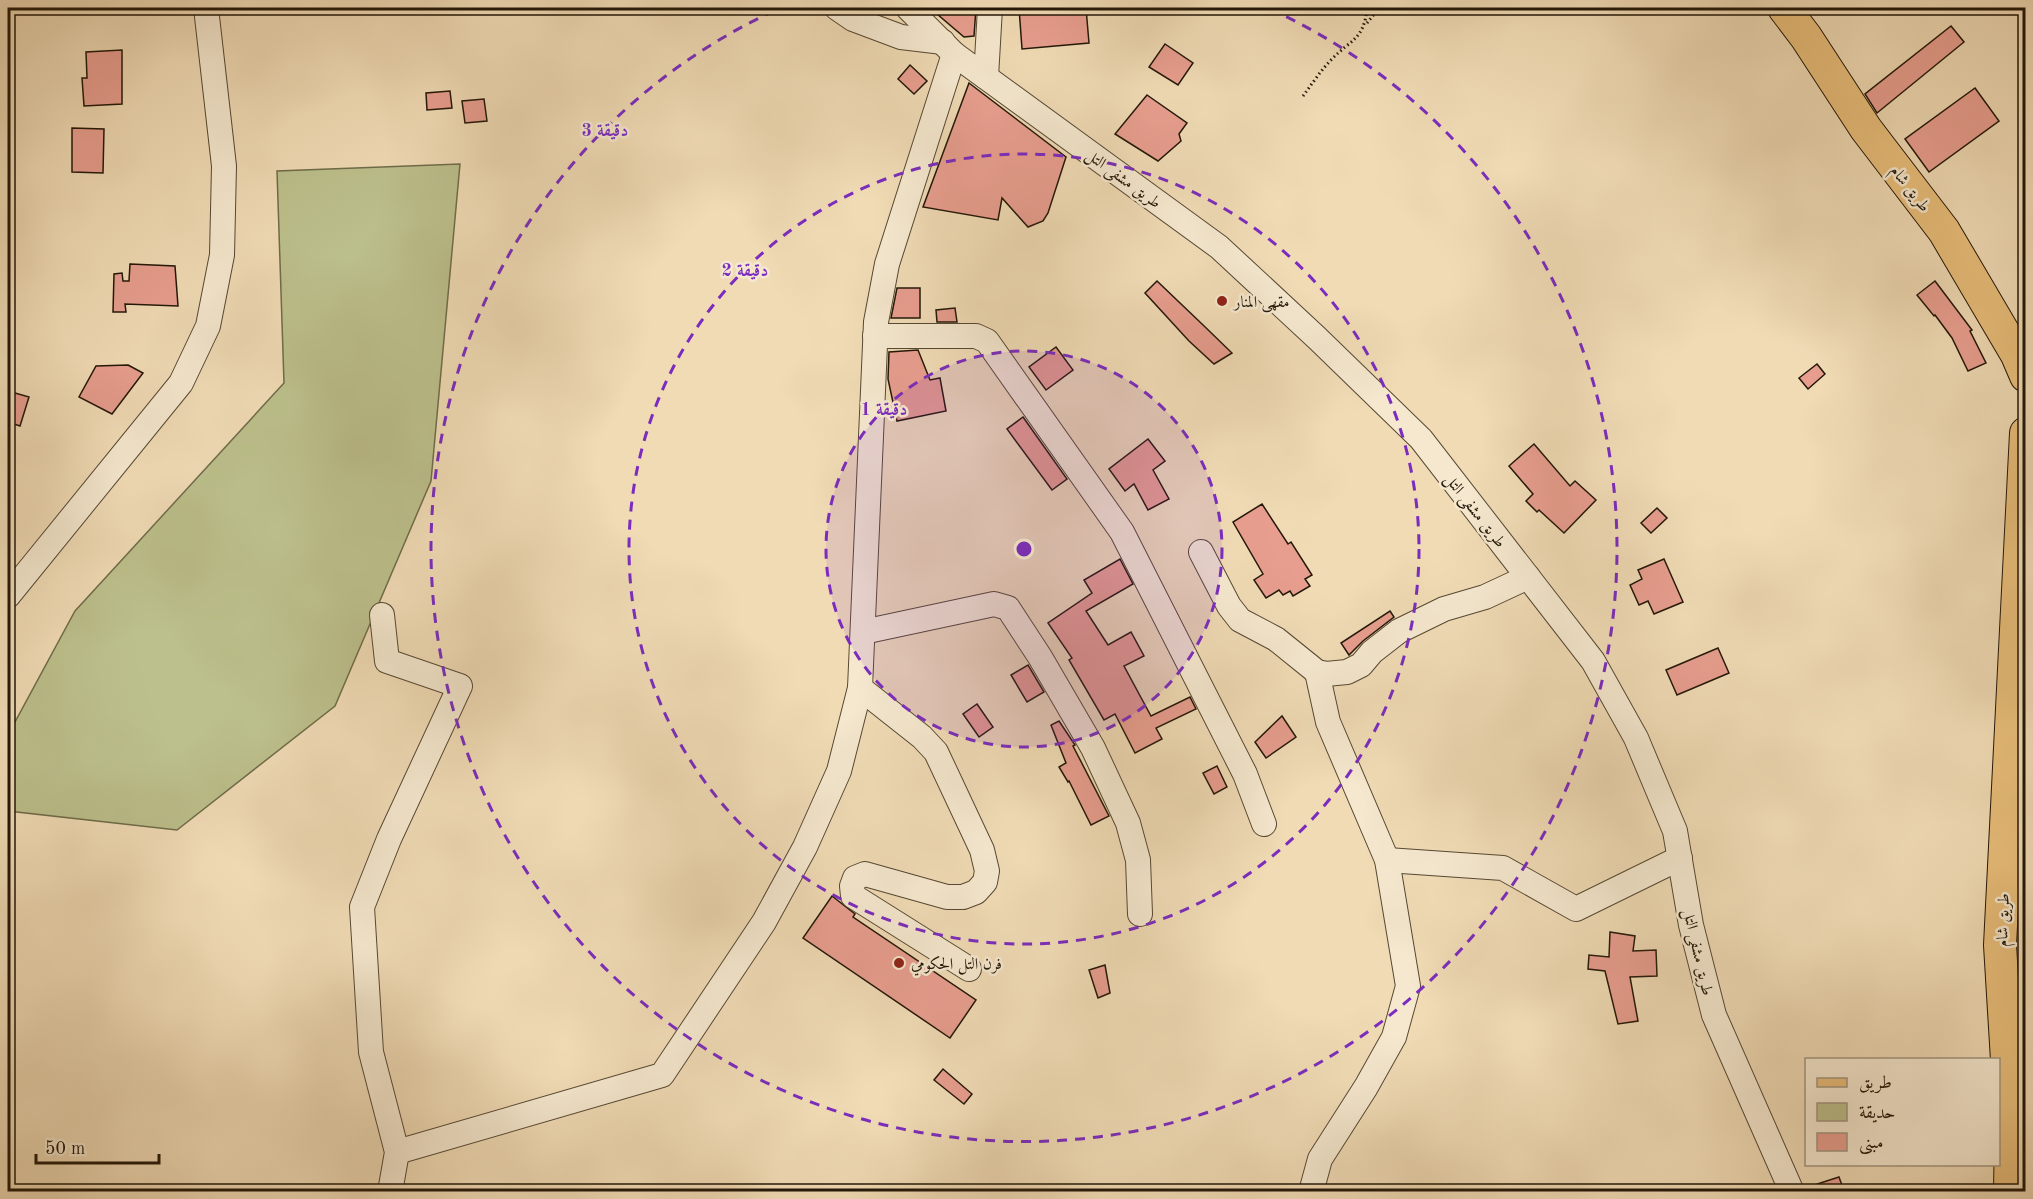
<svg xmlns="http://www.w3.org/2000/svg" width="2033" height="1199" font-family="'Old Standard TT',Amiri,serif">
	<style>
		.green { fill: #bcc08c; stroke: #6f6c4a; stroke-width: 1.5 }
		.building { fill: #e89e8f; stroke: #221708; stroke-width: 1.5 }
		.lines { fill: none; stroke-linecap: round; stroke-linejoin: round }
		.minor-casing { stroke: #564833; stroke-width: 26 }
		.major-casing { stroke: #221708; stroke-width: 34 }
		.path { stroke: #221708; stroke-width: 3; stroke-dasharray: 1.5 3; stroke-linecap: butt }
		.minor { stroke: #f5e8cf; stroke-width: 24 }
		.major { stroke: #e8be7a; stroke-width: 32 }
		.ring { fill: none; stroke: #7b2cbf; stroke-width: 3; stroke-dasharray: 10 8 }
		.poi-dot { fill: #8f2418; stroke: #f5e8cf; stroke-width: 2 }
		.labels { text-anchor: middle; stroke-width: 5; stroke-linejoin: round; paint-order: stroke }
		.street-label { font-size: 16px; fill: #221708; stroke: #f5e8cf }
		.poi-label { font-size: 16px; fill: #221708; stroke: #f5e8cf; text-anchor: start }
		.centre { fill: #7b2cbf; stroke: #f5e8cf; stroke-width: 3 }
		.ring-label { font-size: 18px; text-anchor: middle; font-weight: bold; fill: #7b2cbf; stroke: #f5e8cf; stroke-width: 5; stroke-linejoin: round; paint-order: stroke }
	</style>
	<rect width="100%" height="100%" fill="#f0dbb5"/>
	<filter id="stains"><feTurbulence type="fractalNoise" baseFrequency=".00333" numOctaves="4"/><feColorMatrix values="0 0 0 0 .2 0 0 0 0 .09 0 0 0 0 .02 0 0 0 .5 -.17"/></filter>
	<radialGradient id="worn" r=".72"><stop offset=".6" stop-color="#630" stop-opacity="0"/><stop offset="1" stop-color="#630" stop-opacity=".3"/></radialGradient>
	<polygon class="green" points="460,164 431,481 335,706 177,830 8,811 8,735 75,611 284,383 277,171"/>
	<g class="building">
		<polygon points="930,8 976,8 974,36 964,37"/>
		<polygon points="1019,8 1086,8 1089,43 1022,49"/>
		<polygon points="1951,26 1964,42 1877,113 1865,94"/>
		<polygon points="1165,44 1193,63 1178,85 1149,67"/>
		<polygon points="122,50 122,104 84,106 82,78 87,78 86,52"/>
		<polygon points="910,65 927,81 914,94 898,79"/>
		<polygon points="969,83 1066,157 1048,213 1043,221 1028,227 1002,198 998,220 923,207"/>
		<polygon points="1975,88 1999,121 1929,172 1905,139"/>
		<polygon points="450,91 452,108 427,110 426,93"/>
		<polygon points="1147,95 1187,123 1179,134 1181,141 1158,161 1115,134"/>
		<polygon points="484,99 487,121 465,123 462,101"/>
		<polygon points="72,128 104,129 103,173 72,172"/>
		<polygon points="130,264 175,266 178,306 125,304 126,312 113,312 114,274 122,273 123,281 129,281"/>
		<polygon points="1157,281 1202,324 1232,353 1214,364 1189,341 1145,293"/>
		<polygon points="1935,281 1972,330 1970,331 1986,363 1968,371 1952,338 1935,315 1934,316 1917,295"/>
		<polygon points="897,288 920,288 920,318 891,318"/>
		<polygon points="955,308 957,322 937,322 936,310"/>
		<polygon points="1056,347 1073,370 1046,390 1029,367"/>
		<polygon points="918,350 930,380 940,378 946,411 897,421 888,379 889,352"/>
		<polygon points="1817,364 1825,374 1808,389 1799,378"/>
		<polygon points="128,365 143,373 112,414 79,397 96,366"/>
		<polygon points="8,391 29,397 20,426 8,422"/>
		<polygon points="1023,417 1067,479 1052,490 1007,429"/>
		<polygon points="1148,439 1165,461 1153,470 1169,499 1148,510 1134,484 1125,491 1109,469"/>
		<polygon points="1534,444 1570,486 1575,481 1596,500 1564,533 1539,510 1537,512 1526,501 1533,494 1509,466"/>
		<polygon points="1262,504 1288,544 1291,542 1312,575 1305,579 1310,586 1293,596 1290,591 1283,595 1279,590 1266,598 1254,580 1263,574 1233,522"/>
		<polygon points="1657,508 1667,518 1651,533 1641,523"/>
		<polygon points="1120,559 1133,584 1086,611 1108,645 1131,632 1144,656 1124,666 1151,716 1190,697 1196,709 1156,728 1162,739 1135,753 1115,714 1104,720 1069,660 1072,658 1048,623 1092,593 1084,580"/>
		<polygon points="1664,559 1683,602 1654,614 1648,601 1639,605 1630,585 1642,579 1638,570"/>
		<polygon points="1390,611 1394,617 1363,641 1349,655 1341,643"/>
		<polygon points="1718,648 1729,673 1677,695 1666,670"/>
		<polygon points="1028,665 1044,692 1027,702 1011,675"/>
		<polygon points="977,704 993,727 979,737 963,714"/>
		<polygon points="1282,716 1296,737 1266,758 1255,742"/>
		<polygon points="1059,721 1075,745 1073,746 1109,816 1091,825 1069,781 1068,782 1059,767 1066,763 1051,725"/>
		<polygon points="1217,766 1227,787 1214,794 1203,773"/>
		<polygon points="832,896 855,914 853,917 976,1000 950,1038 803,938"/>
		<polygon points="1610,932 1635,936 1633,951 1656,950 1657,976 1630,977 1638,1021 1618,1024 1605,971 1588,969 1589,955 1609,957"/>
		<polygon points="1105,965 1110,993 1098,998 1089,970"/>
		<polygon points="943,1069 972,1094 964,1104 934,1080"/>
		<polygon points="1839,1177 1844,1191 1806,1191 1805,1188"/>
	</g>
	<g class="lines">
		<g class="minor-casing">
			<g id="minor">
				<polyline points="837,8 853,19 901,37 943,42"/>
				<polyline points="908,8 954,54 1219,247 1317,338 1421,439 1593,661 1636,738 1675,831 1691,925 1714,1015 1792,1192"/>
				<polyline points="986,77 990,8"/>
				<polyline points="875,336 976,336 987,341 1122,532 1245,774 1264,824"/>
				<polyline points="1201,552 1229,606 1240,620 1276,639 1317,672 1326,674 1347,672 1361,665 1372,652 1399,631 1444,609 1485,597 1528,577"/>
				<polyline points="8,596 181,383 208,326 222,255 224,166 206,8"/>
				<polyline points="382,615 387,661 460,686 389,839 362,907 371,1052 397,1152 390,1192"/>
				<polyline points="863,632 994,604 1008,608 1040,657 1093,748 1128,823 1138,860 1140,914"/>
				<polyline points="860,688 922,737 936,752 982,850 987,871 985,882 976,892 963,897 947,897 865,874 855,878 852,886 853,896 969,969"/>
				<polyline points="1387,860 1503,868 1576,909 1680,858"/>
				<polyline points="397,1152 662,1075 764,922 805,847 839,771 860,688 876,322 887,264 954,54"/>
				<polyline points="1311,1192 1320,1159 1366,1087 1394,1037 1408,986 1387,860 1328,722 1317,672"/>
			</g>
		</g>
		<g class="major-casing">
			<g id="major">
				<polyline points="1784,8 1806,37 1866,129 1944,231 2017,355 2026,376"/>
				<polyline points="2010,1192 2011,1126 2000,945 2026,433"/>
			</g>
		</g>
		<g class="path">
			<polyline points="1367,23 1379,8"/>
			<path d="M1303,96C1312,84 1321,70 1332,59C1351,39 1364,40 1367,8"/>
		</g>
		<use href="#minor" class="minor"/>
		<use href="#major" class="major"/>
	</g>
	<circle cx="1024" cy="549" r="198" fill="#7b2cbf" fill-opacity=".12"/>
	<g class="ring">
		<circle cx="1024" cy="549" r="198"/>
		<circle cx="1024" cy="549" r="395"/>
		<path d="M1270 9A593 593 0 1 1 778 9"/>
	</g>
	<g class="poi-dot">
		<circle cx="1222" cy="301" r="6"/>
		<circle cx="899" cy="963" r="6"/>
	</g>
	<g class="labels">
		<g class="street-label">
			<text transform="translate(1124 178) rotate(36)" y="6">طريق مشفى التل</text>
			<text transform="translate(1911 188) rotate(52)" y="6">طريق شام</text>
			<text transform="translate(1476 510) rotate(52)" y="6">طريق مشفى التل</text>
			<text transform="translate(2002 920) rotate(-88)" y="6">طريق شام</text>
			<text transform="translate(1699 952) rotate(77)" y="6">طريق مشفى التل</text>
		</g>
		<g class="poi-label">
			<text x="1234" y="307">مقهى المنار</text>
			<text x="911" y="969">فرن التل الحكومي</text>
		</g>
	</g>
	<circle cx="1024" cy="549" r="9" class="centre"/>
	<g class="ring-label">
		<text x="605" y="136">3 دقيقة</text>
		<text x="745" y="276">2 دقيقة</text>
		<text x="884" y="415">1 دقيقة</text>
	</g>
	<rect width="2033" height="1199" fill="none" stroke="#f0dbb5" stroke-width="30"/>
	<rect x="9" y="9" width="2015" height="1181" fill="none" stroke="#221708" stroke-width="3"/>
	<rect x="15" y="15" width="2003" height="1169" fill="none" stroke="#221708" stroke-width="1.5"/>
	<rect x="1805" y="1058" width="195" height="108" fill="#f5e8cf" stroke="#a1947f" stroke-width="1.5"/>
	<rect x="1817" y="1078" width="30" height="9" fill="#e8be7a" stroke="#a1947f" stroke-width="1.5"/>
	<text x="1859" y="1088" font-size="18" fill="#221708">طريق</text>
	<rect x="1817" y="1103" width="30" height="18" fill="#bcc08c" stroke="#a1947f" stroke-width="1.5"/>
	<text x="1859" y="1118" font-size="18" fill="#221708">حديقة</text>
	<rect x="1817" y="1133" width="30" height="18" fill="#e89e8f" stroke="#a1947f" stroke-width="1.5"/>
	<text x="1859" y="1148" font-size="18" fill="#221708">مبنى</text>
	<path d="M36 1154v9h123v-9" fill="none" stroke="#221708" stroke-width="3"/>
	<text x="45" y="1154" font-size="18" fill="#221708" stroke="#f5e8cf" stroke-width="4.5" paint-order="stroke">50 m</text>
	<rect width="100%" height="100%" filter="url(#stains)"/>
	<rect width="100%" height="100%" fill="url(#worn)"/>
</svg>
